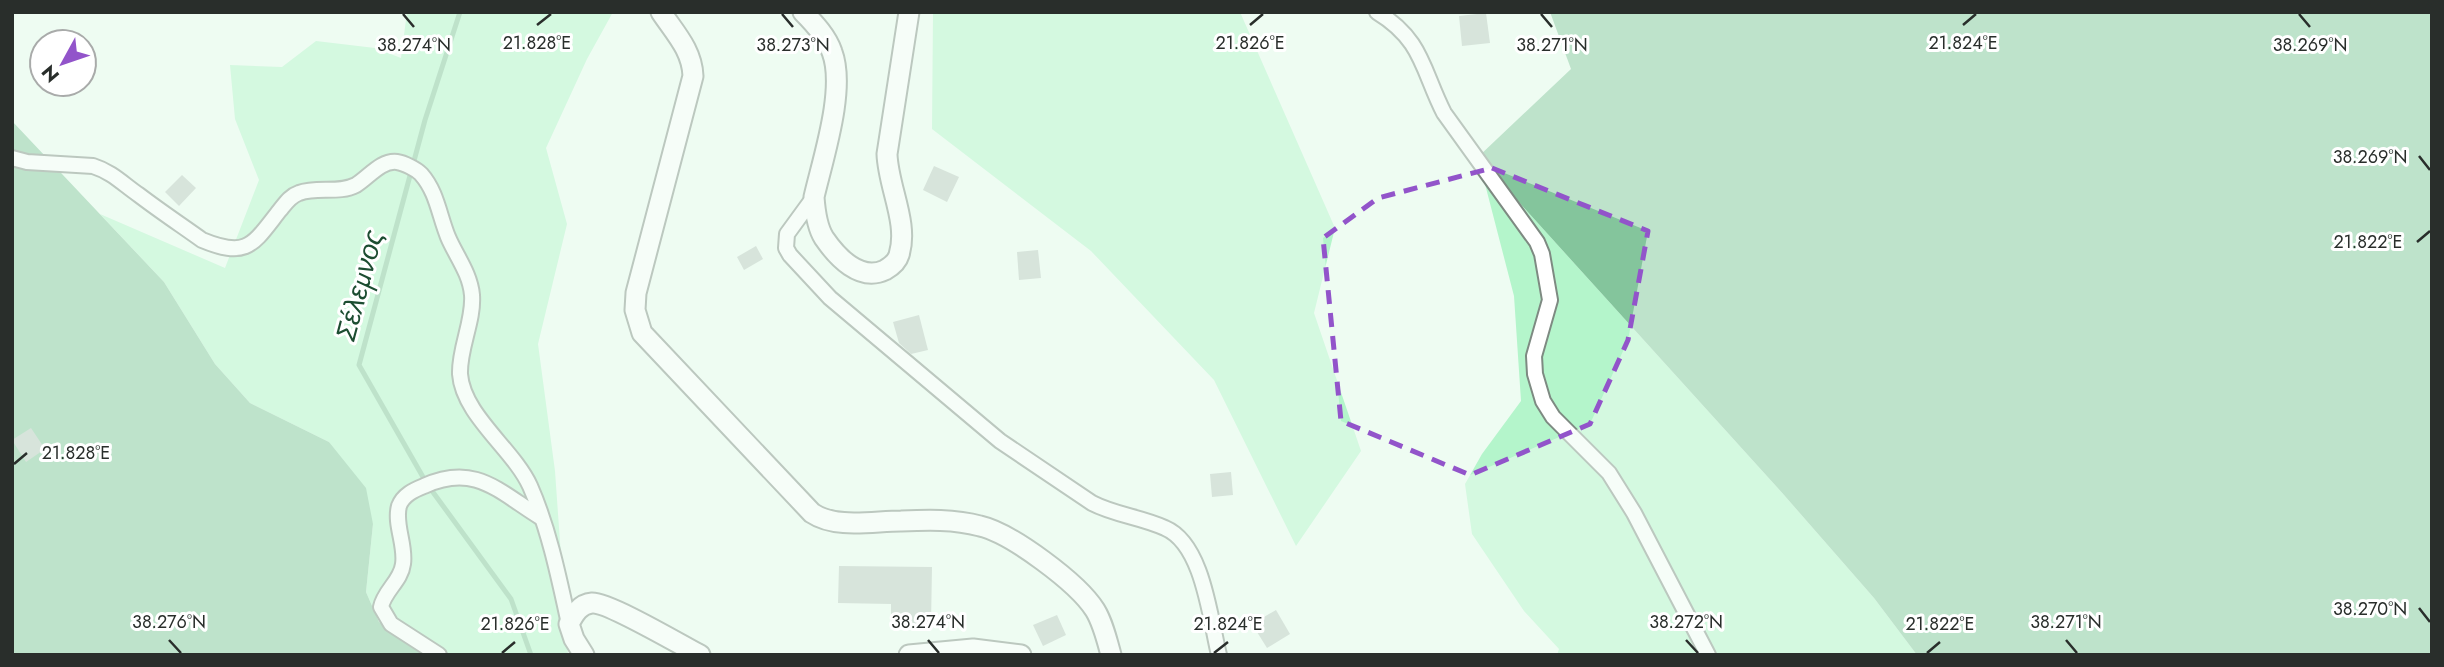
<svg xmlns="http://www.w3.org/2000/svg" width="2444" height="667" font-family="Jost,sans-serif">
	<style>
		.green { fill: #b4f5cb }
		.forest { fill: #84c59c }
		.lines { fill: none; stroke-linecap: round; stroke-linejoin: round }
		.stream { stroke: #83c49a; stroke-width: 5 }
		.building { fill: #bac8bf }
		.street-casing { stroke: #7e8a82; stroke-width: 18 }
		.secondary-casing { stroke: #7e8a82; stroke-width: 23 }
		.street { stroke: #fff; stroke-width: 14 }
		.secondary { stroke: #fff; stroke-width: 19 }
		.marked { fill: none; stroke: #9254ca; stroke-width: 5; stroke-dasharray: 14 9; stroke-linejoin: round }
		.ticks { fill: none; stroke: #292e2b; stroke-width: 2.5 }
		.labels { text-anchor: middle; stroke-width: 6; stroke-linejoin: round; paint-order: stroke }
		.water-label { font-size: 28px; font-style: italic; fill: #1c4d31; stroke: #fff }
		.ticks-label { font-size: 18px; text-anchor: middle; fill: #292e2b; stroke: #fff; stroke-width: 6; stroke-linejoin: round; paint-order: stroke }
	</style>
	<rect width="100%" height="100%" fill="#eefcf2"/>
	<g class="green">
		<polygon points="407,12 613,12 587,59 546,148 567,224 538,344 555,471 568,655 446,655 379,622 366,592 373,524 329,442 250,403 215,364 164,282 100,214 225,268 259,180 235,119 230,65 282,67 316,41 375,48 401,58"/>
		<polygon points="933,12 1240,12 1335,228 1314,313 1361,451 1296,546 1214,380 1091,251 932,129"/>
		<polygon points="1478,157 1784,495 1874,598 1917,655 1557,655 1559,649 1524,611 1472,534 1465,484 1482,454 1521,401 1514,296"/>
	</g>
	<g class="forest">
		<polygon points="1550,12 2432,12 2432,655 1917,655 1874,598 1784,495 1478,157 1571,69"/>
		<polygon points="12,121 164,282 215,364 250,403 329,442 366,488 373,524 366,592 379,622 446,655 12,655"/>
	</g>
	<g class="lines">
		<polyline class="stream" points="460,12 425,120 359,365 427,484 511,599 531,655"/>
	</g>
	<g class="building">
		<polygon points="1486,13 1490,43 1462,46 1459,16"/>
		<polygon points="934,166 959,177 947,202 923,190"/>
		<polygon points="182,175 196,188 179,206 165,192"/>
		<polygon points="756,246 763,259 744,270 737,257"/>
		<polygon points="1038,250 1041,278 1019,280 1017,252"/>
		<polygon points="919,315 928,350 911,354 899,343 893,322"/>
		<polygon points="31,428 45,449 26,462 12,440"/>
		<polygon points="1231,472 1233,495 1212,497 1210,474"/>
		<polygon points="839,566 932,567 931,624 891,623 891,604 838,603"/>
		<polygon points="1276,610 1290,634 1267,648 1252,624"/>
		<polygon points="1057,615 1066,635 1043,646 1033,625"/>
	</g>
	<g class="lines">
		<g class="street-casing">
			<g id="street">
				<path d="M1377,12C1423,40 1422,70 1444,113L1537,242L1542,254L1550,300L1534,356L1535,374L1543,401L1553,417L1609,473L1634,513L1708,655"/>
				<path d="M12,158L27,162L93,166C112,172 123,184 139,195C160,211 181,225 202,240C248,259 253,244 280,210C285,204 290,196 299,193C317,186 339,194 356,185C369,177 381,160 397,162C404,163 416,169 421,174C437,192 439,215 448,237C456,256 470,273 472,295C474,321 459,348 460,374C463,415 513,449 530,486C549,529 559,578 569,624"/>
				<path d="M814,197L787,234L786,248L790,255L830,298L1000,441L1092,503C1115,515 1141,517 1165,528C1203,544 1210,618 1219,655"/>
				<path d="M439,655L391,624L381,607C384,591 401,581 403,564C406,545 394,524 399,506C403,495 414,490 424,486C475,463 498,491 540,517"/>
			</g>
		</g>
		<g class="secondary-casing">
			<g id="secondary">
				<path d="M661,12C675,33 692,50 693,76L636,293L635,310L642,333L812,513C836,529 873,521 901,521C927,520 954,519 980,526C1011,533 1078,583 1095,610C1103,623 1107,640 1111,655"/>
				<path d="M803,12C815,24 827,37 832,52C846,89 823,158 814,197C815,211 817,227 824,238C837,257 860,282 885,270C892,266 897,262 899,255C909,223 888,187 887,154L909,12"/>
				<path d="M584,655L574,639L569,624C574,614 580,604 592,603C608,602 681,645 700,655"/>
				<polyline points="909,655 973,649 1021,655"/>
			</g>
		</g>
		<use href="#street" class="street"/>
		<use href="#secondary" class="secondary"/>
	</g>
	<path d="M0 0H2444V667H0ZM1492,168L1648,231L1628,340L1590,424L1470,475L1341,421L1323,238L1378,198Z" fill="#eefcf2" fill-opacity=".55" fill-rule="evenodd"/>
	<path class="marked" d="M1492,168L1648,231L1628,340L1590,424L1470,475L1341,421L1323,238L1378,198Z"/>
	<path class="ticks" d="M403,14L414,27M782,14L793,27M1541,14L1552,27M2299,14L2310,27M537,25L551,14M1250,25L1263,14M1963,25L1976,14M2419,156L2430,170M2417,242L2430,231M14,464L27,453M2419,608L2430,622M169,640L181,653M928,640L939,653M1686,640L1698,653M2066,640L2077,653M502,653L515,642M1214,653L1228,642M1927,653L1940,642"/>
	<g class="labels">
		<g class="water-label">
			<text transform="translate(359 285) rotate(-75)" y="10">Σέλεμνος</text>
		</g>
	</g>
	<g class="ticks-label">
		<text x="537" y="49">21.828°E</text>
		<text x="1963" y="49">21.824°E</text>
		<text x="1250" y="49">21.826°E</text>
		<text x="414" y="51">38.274°N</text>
		<text x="793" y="51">38.273°N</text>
		<text x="1552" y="51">38.271°N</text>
		<text x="2310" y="51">38.269°N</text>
		<text x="2370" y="163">38.269°N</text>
		<text x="2368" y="248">21.822°E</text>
		<text x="76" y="459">21.828°E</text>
		<text x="2370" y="615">38.270°N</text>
		<text x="169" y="628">38.276°N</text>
		<text x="928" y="628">38.274°N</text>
		<text x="1686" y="628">38.272°N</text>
		<text x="2066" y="628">38.271°N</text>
		<text x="515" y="630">21.826°E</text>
		<text x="1228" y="630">21.824°E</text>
		<text x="1940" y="630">21.822°E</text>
	</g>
	<rect width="2444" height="667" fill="none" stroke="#292e2b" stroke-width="28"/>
	<g transform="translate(63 63) rotate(230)"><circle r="33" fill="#ffffff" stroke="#a9abaa" stroke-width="2"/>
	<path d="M0-5L12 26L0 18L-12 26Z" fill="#9254ca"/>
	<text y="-10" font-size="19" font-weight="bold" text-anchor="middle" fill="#292e2b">N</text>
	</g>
</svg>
